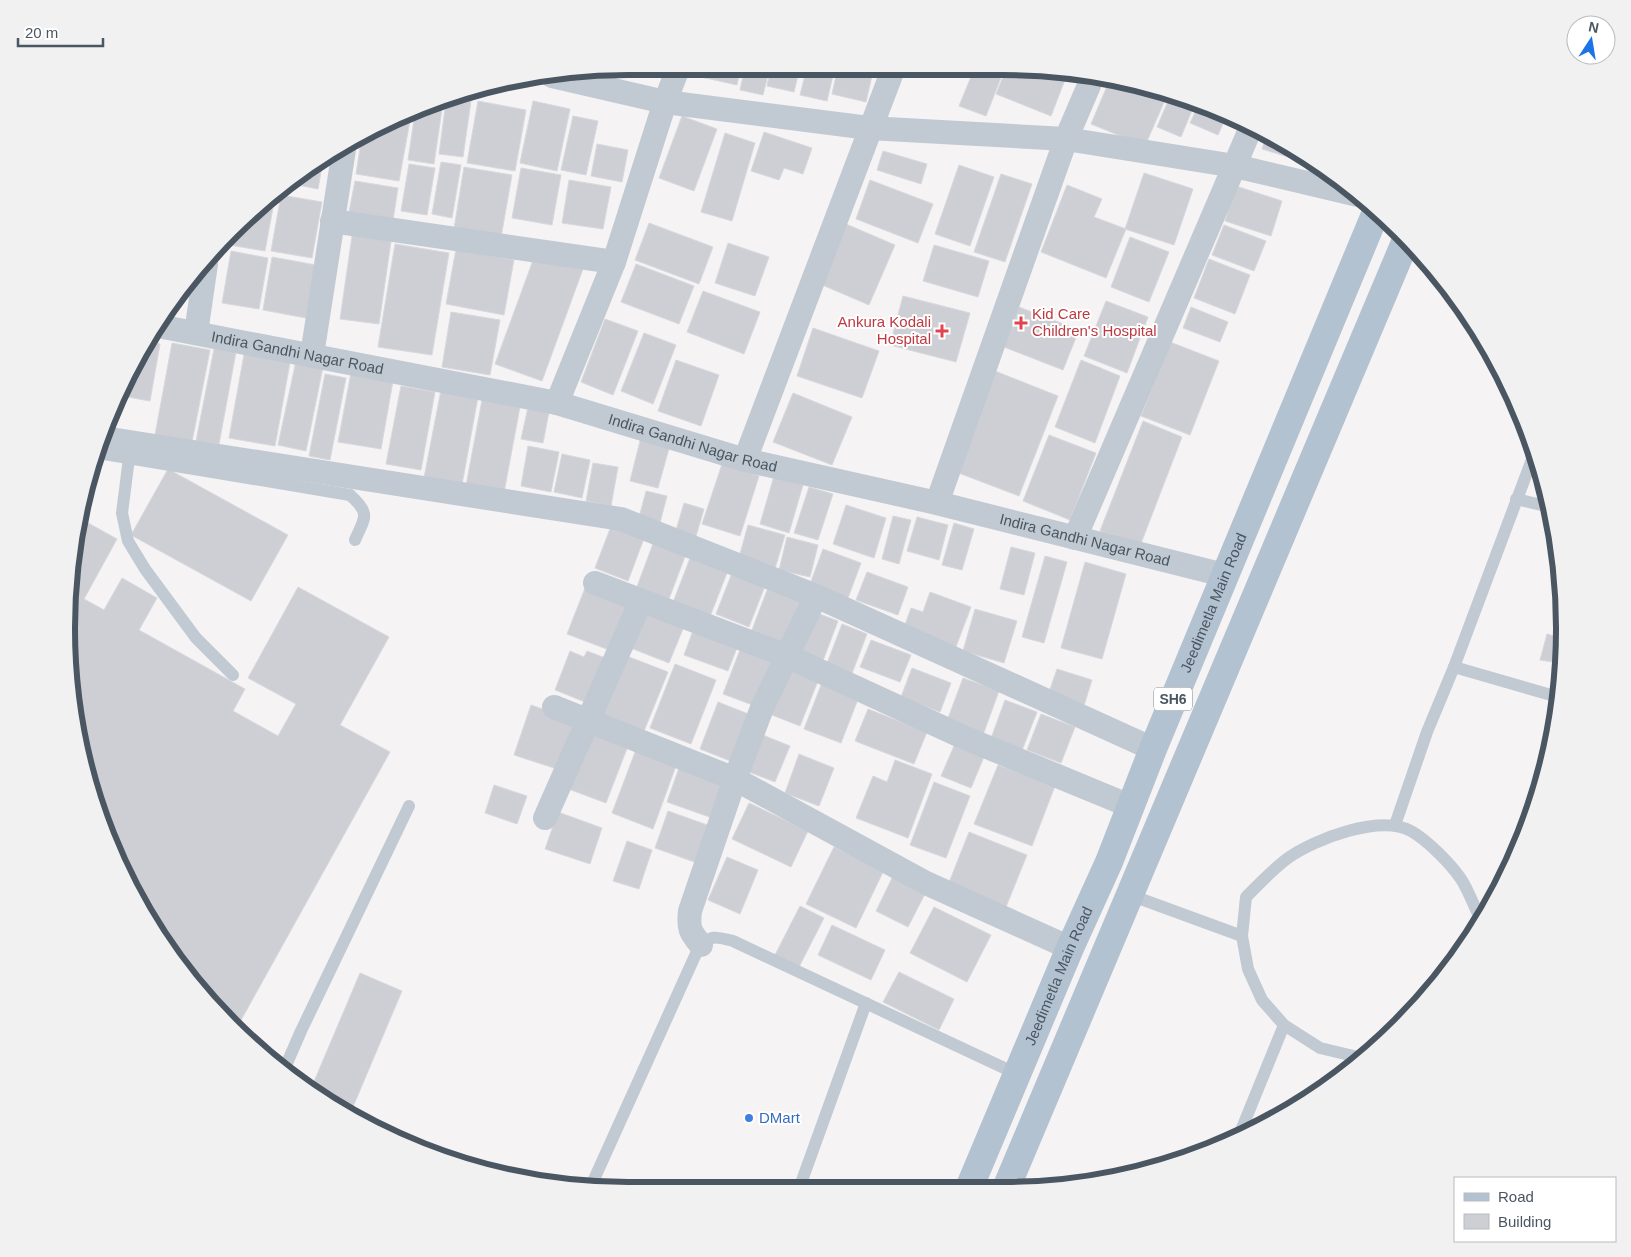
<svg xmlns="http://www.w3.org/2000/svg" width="1631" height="1257" font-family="Helvetica,sans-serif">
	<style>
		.building { fill: #cdcfd5; stroke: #d7d9de }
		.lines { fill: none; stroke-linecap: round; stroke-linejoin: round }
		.lane { stroke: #c1cad2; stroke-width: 12 }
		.street { stroke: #c1cad2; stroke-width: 24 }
		.primary { stroke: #b3c2d1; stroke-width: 28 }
		.health-dot { fill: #e0444e; stroke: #fff; stroke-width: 2 }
		.shop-dot { fill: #3f7fe0; stroke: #fff; stroke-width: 2 }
		.labels { text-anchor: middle; stroke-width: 4; stroke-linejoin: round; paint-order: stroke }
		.shield { fill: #fff; stroke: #808990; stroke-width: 1 }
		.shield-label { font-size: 14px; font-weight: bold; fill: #4a5661 }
		.health-label { font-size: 15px; fill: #be3a42; stroke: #fff; text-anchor: start }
		.street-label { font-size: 15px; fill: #4a5661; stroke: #fff }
		.shop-label { font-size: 15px; fill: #366cbe; stroke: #fff; text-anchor: start }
		.rim { fill: none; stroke: #4a5661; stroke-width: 6 }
	</style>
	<rect width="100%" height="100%" fill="#f5f3f3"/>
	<g class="building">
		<polygon points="703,66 741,67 737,85 701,77"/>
		<polygon points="745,67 770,67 763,95 740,90"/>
		<polygon points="771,67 800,67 794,92 767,86"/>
		<polygon points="807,67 835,67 827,101 800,95"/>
		<polygon points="838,67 874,67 866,102 832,94"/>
		<polygon points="975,67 983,67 1002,75 986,116 959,106"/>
		<polygon points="1007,67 1039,67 1068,72 1051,116 996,94"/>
		<polygon points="1110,79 1148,85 1168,93 1145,146 1091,124"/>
		<polygon points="1171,94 1195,103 1181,137 1157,127"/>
		<polygon points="452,98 471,101 463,157 439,154 446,101"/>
		<polygon points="478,101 526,110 515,171 467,163"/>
		<polygon points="533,101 570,109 557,171 520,163"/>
		<polygon points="1199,104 1227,115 1218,135 1190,123"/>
		<polygon points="430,107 442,109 434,164 408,160 415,113"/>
		<polygon points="411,115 399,181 356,174 362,135"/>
		<polygon points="573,116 598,121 586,175 561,170"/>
		<polygon points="682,116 717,129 694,191 659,178"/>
		<polygon points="764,132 812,148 803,174 784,168 779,180 751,171"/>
		<polygon points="725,133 755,143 732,221 701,212"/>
		<polygon points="1267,134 1302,156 1301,161 1262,149"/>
		<polygon points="597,144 628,150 622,182 591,176"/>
		<polygon points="883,151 927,164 921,184 877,170"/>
		<polygon points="323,160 318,189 292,184"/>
		<polygon points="441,162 461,165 452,218 432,214"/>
		<polygon points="409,164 435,168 427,215 401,211"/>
		<polygon points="959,165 994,177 970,246 935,234"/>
		<polygon points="464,167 512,175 500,243 453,235"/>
		<polygon points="521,168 561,175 552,225 512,218"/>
		<polygon points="1144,173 1193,189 1174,245 1125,229"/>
		<polygon points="1001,174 1032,184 1005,262 974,252"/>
		<polygon points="569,180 611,187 603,229 562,223"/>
		<polygon points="870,180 933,204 918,243 856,219"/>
		<polygon points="355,181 398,188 393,220 349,212"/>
		<polygon points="1067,185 1102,199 1094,217 1126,229 1106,278 1041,252"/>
		<polygon points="1236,186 1282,201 1271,236 1225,221"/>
		<polygon points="281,195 322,202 312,258 271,251"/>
		<polygon points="275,197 265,251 223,244 224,240 231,231"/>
		<polygon points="649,223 713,247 699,284 635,260"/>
		<polygon points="846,224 895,245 869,305 820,284"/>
		<polygon points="1224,225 1266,241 1254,271 1212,255"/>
		<polygon points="353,229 392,235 379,324 340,319"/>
		<polygon points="1130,237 1169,252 1149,302 1111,287"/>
		<polygon points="728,243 769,257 755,296 715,283"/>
		<polygon points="395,244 449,253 432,355 378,347"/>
		<polygon points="934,245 989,261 978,297 923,281"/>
		<polygon points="456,249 514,260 504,315 446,304"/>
		<polygon points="231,251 268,258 259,309 222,303"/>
		<polygon points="536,252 583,269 542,381 495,364"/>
		<polygon points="272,257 316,265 306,318 263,310"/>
		<polygon points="1209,259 1250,275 1235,314 1194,298"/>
		<polygon points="636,264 694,286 679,324 621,302"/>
		<polygon points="703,291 760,312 744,354 687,332"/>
		<polygon points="903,296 970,313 956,362 890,345"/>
		<polygon points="1106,301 1148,317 1127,373 1084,356"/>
		<polygon points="1019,307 1079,330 1063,370 1004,347"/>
		<polygon points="1191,307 1228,322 1220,342 1183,328"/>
		<polygon points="451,312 500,320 490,375 442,367"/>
		<polygon points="605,319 638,331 613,395 581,382"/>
		<polygon points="813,328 879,351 862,398 797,376"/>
		<polygon points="644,333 676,345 653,404 621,391"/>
		<polygon points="146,341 160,344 150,401 122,396 141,348"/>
		<polygon points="1170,342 1219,361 1190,435 1141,416"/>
		<polygon points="172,343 210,350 192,442 155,435"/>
		<polygon points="214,349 236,352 219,444 196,441"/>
		<polygon points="245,349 291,357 275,446 229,438"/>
		<polygon points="676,360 719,375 701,426 658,411"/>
		<polygon points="1081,360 1120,376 1095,443 1055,427"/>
		<polygon points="296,361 323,367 306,451 278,445"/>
		<polygon points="995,371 1058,396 1019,496 956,472"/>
		<polygon points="351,373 393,381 381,449 338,442"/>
		<polygon points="325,374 346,378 330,460 309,456"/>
		<polygon points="401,386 435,392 421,470 386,464"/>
		<polygon points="441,390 478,397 461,490 423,483"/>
		<polygon points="793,393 852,417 832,465 773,442"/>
		<polygon points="482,400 520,407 503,498 465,491"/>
		<polygon points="529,403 550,407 543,443 521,439"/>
		<polygon points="1143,421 1182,437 1140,546 1100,531"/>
		<polygon points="1049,435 1096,453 1070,520 1023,501"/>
		<polygon points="641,437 670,445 658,488 630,481"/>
		<polygon points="528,446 559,452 551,492 521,486"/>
		<polygon points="562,454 590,460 582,498 554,492"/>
		<polygon points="593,463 618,467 611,506 586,501"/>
		<polygon points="722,464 759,476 740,536 702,524"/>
		<polygon points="168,469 288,535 251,601 131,535"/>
		<polygon points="774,476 803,485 789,533 760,524"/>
		<polygon points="809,487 833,494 818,540 794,533"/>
		<polygon points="646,491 667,496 659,527 638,521"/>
		<polygon points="684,503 704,509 694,543 674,537"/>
		<polygon points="846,505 886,518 874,558 833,544"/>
		<polygon points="893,516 911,520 899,564 882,559"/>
		<polygon points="917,517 948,525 939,560 907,551"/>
		<polygon points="81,519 117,539 84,599 104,610 122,578 157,598 139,630 245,689 233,711 278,736 296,704 248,678 298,587 389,637 340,725 390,752 240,1022 217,1010 161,941 96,809 71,702 66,629"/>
		<polygon points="613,521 646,533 628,581 595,568"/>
		<polygon points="954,523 974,529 962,570 942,565"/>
		<polygon points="748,525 785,535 774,572 738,561"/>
		<polygon points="787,537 818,545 810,577 779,570"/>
		<polygon points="654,541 686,554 667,604 635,592"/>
		<polygon points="1011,547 1035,553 1024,595 1000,589"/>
		<polygon points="823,549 861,563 848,598 810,584"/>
		<polygon points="692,553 729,568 709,619 672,605"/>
		<polygon points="1045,556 1067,562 1044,643 1022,637"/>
		<polygon points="1085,562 1126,574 1102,659 1061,648"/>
		<polygon points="867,572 908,587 898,615 856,600"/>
		<polygon points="732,573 765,586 749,627 716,614"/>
		<polygon points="587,583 636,602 617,653 567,634"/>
		<polygon points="769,585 808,600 789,650 750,635"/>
		<polygon points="930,592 971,607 954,652 902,633 911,608 923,612"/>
		<polygon points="644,608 685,624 669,663 628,647"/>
		<polygon points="975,609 1017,621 1004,663 963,651"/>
		<polygon points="817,613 838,621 821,666 800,657"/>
		<polygon points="842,624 867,634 851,676 826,666"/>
		<polygon points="694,628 738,645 728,671 684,655"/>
		<polygon points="1547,634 1561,638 1558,650 1563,651 1560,672 1552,670 1553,662 1540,660"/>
		<polygon points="871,640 911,655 900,682 860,667"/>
		<polygon points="743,642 778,656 758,707 723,694"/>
		<polygon points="570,651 584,657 587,651 608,659 590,704 555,690"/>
		<polygon points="624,655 668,672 644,731 601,714"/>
		<polygon points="787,663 820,676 800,726 767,713"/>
		<polygon points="675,664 716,680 691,744 650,728"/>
		<polygon points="912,668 951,683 940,712 901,697"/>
		<polygon points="1057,669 1092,680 1083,709 1047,698"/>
		<polygon points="963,678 999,691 983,735 947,721"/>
		<polygon points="823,680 860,694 841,743 804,729"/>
		<polygon points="1005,700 1037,712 1021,753 990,741"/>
		<polygon points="718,702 756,717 738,764 700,749"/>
		<polygon points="531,705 577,721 560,770 514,755"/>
		<polygon points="868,709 927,732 914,764 855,741"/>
		<polygon points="1041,714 1075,727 1061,763 1027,750"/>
		<polygon points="589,730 628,746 606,803 566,788"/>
		<polygon points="758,733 790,746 775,782 744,770"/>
		<polygon points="957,739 986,752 971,788 941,776"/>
		<polygon points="637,747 677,763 653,829 612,813"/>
		<polygon points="799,754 834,768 819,806 785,793"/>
		<polygon points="895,760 932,774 908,838 856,818 873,776 887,782"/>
		<polygon points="998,765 1055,786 1032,846 974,824"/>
		<polygon points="679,768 727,784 715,819 667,802"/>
		<polygon points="934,782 970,796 946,858 910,845"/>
		<polygon points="494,785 527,796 517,824 485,813"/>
		<polygon points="749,803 808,831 791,867 732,839"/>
		<polygon points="668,811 713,827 700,864 655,848"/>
		<polygon points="558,812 602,828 590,864 545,849"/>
		<polygon points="969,832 1027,855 1004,912 946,890"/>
		<polygon points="627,841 652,850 639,889 613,881"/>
		<polygon points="834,847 884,870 856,928 806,904"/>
		<polygon points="727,857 758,870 740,914 708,900"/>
		<polygon points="895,872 928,888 908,927 876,911"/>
		<polygon points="800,906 824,918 798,969 774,957"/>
		<polygon points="934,907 991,935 967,982 910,953"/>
		<polygon points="832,925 885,950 871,980 818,955"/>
		<polygon points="899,972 954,999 939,1030 883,1002"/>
		<polygon points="360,973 402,991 350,1114 316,1096 310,1091"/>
	</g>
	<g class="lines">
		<g class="lane">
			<path d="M98,453L350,495C371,514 365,517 355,540"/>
			<polyline points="129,458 122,513 128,541 145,569 196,638 233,675"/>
			<polyline points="1516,499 1550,507"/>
			<polyline points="1454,667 1558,697"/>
			<polyline points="1395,825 1427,732 1454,667 1534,454"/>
			<polyline points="1130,895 1242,936"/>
			<path d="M1362,1058L1320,1048L1284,1025L1262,1000L1248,969L1242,936L1246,897C1259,884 1273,869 1288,858C1315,839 1380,814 1411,831C1427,840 1450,863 1461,879C1469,891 1474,907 1481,920"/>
			<polyline points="284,1070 301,1031 409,806"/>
			<polyline points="1240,1133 1284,1025"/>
			<path d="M591,1186L699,947C711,934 717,937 733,941L1017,1074"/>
			<polyline points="800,1186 866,1003"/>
		</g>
		<g class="street">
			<polyline points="552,76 665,102 869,128 1066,139 1235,166 1358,195"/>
			<polyline points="332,221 614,262"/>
			<path id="s1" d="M158,326L557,403L745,460L937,503L1224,575"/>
			<polyline points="196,333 206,264"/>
			<polyline points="312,355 345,143"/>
			<polyline points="557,403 614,262 665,102 679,66"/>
			<polyline points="104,438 621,519 816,596 1153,749"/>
			<polyline points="745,460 894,67"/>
			<polyline points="937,503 1066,139 1093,76"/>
			<polyline points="1075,538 1252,125"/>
			<polyline points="595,583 787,656 963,737 1130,806"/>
			<polyline points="554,707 735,779 926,883 1070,948"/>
			<polyline points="545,818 641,601"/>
			<path d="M701,945C690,932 688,928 690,911L735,779L762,708L816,596"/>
		</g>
		<g class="primary">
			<path id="s2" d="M970,1186L1070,948L1109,862L1153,749L1376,212"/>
			<polyline points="1007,1186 1406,240"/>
		</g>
	</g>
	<g class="health-dot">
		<path d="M1018.5 315.5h5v5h5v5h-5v5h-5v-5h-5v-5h5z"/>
		<path d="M939.5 323.5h5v5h5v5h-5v5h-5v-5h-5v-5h5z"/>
	</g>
	<circle class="shop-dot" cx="749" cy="1118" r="5"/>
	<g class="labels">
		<rect class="shield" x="1154" y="687.5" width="38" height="23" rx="4"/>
		<g class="shield-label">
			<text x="1173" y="704">SH6</text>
		</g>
		<g class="health-label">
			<text x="1032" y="319">Kid Care<tspan x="1032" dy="17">Children's Hospital</tspan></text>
			<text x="931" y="327" text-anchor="end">Ankura Kodali<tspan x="931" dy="17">Hospital</tspan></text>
		</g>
		<g class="street-label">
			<text dy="5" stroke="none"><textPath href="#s1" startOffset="142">Indira Gandhi Nagar Road</textPath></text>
			<text dy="5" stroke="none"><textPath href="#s1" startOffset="548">Indira Gandhi Nagar Road</textPath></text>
			<text dy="5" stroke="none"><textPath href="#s1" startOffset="952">Indira Gandhi Nagar Road</textPath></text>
			<text dy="5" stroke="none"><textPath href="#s2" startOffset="632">Jeedimetla Main Road</textPath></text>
			<text dy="5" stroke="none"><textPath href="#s2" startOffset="228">Jeedimetla Main Road</textPath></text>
		</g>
		<g class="shop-label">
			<text x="759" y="1123">DMart</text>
		</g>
	</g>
	<path d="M0 0H1631V1257H0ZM628 75H1003A553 553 0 0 1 1556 628V629A553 553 0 0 1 1003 1182H628A553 553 0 0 1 75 629V628A553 553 0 0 1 628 75Z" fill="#f1f1f2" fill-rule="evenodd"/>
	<path class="rim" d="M628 75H1003A553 553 0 0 1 1556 628V629A553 553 0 0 1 1003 1182H628A553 553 0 0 1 75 629V628A553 553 0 0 1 628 75Z"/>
	<rect x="1454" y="1177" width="162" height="65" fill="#ffffff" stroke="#b7bbc0"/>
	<rect x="1464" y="1193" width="25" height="8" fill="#b3c2d1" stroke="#b7bbc0"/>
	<text x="1498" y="1202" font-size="15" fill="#4a5661">Road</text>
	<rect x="1464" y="1214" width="25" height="15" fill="#cdcfd5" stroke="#b7bbc0"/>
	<text x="1498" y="1227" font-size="15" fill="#4a5661">Building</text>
	<g transform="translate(1591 40) rotate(12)"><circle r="24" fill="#ffffff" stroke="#b7bbc0"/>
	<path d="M0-4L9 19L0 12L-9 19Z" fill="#1a73e8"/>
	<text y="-8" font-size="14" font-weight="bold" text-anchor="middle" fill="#4a5661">N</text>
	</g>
	<path d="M18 38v8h85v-8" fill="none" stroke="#4a5661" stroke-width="2.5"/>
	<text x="25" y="38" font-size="15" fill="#4a5661" stroke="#ffffff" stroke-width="4" paint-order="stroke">20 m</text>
</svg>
